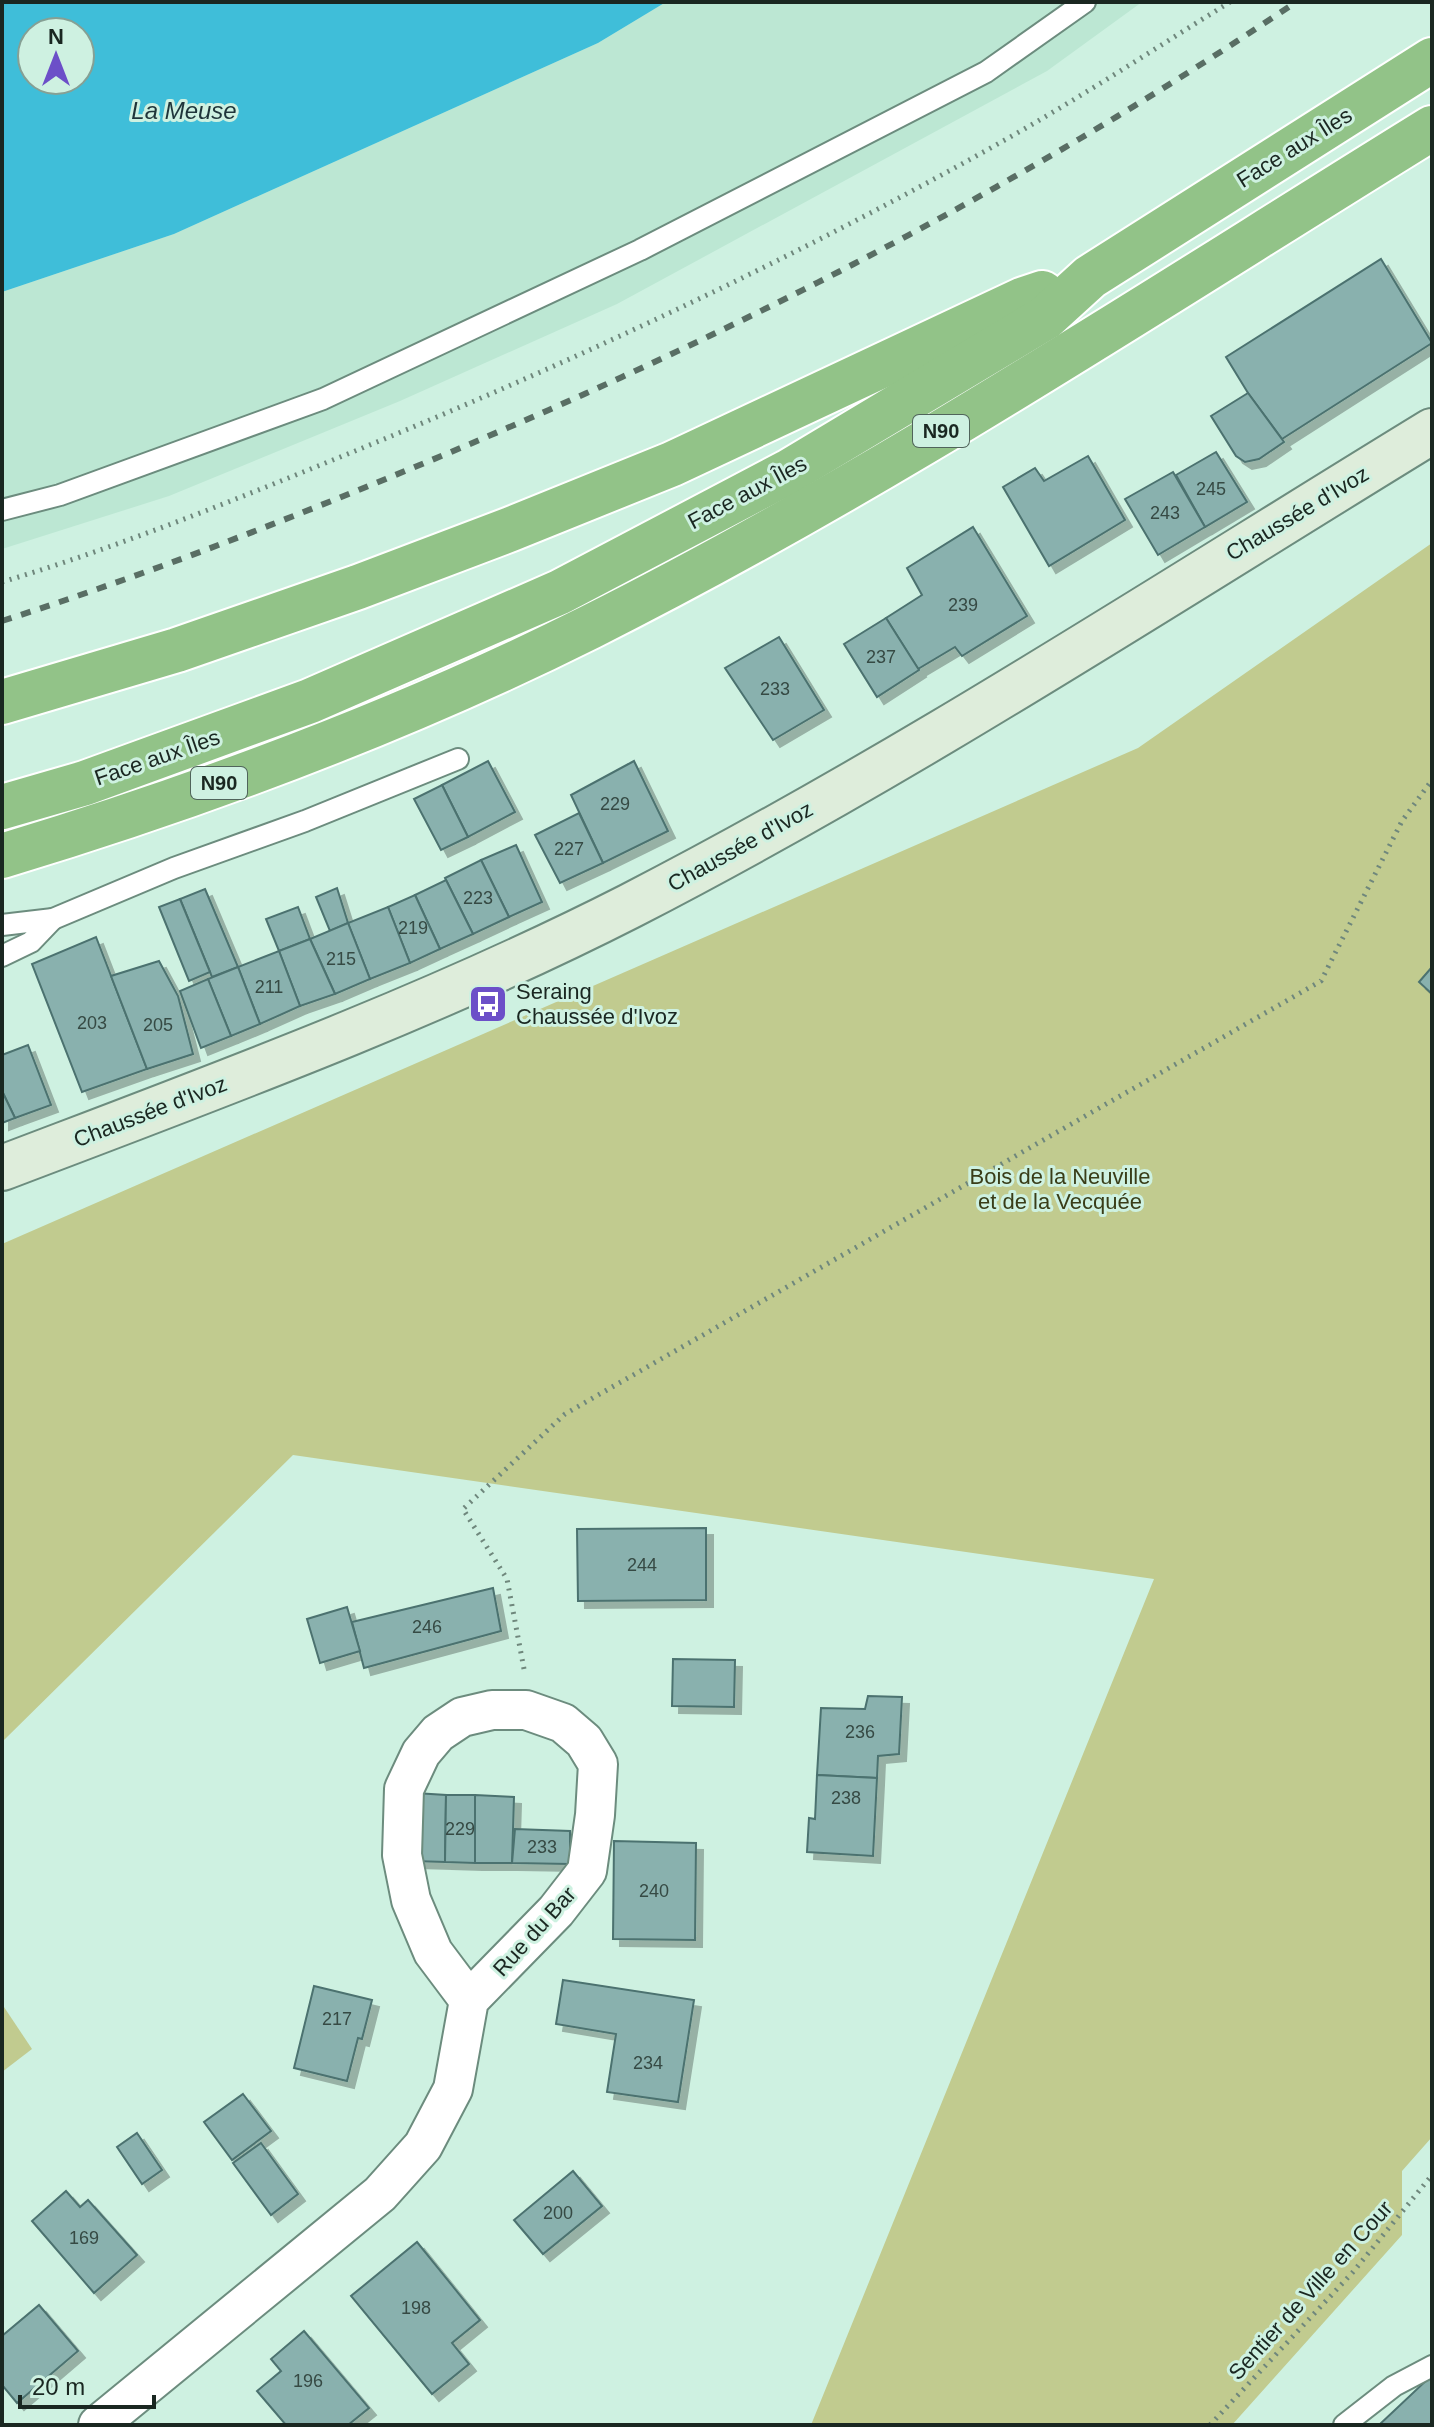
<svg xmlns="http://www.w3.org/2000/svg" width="1434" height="2427" font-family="Arial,sans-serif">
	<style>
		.built { fill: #bce7d3 }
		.green { fill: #c1cb8f }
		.water { fill: #3fbed9; fill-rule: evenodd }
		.building { fill: #89b1ae; stroke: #4c726f; stroke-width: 2; filter: url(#shadow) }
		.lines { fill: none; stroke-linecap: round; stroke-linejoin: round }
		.lane-casing { stroke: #6c8c7e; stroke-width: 24 }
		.street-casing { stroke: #6c8c7e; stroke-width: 42 }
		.secondary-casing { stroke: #6c8c7e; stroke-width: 48 }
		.highway-casing { stroke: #fff; stroke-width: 48 }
		.path { stroke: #6f877c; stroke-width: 5; stroke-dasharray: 2 6; stroke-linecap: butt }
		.lane { stroke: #fff; stroke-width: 20 }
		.street { stroke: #fff; stroke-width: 38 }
		.secondary { stroke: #deeddb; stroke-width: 44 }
		.highway { stroke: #92c388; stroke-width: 44 }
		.rail { stroke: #596e64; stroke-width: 6; stroke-dasharray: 10 10; stroke-linecap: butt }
		.labels { text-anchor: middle; stroke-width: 6; stroke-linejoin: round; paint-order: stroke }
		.number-label { font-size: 18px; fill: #364a44 }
		.shield { fill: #cef1e1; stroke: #50645b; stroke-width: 2 }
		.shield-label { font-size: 20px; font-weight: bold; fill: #1a2721 }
		.street-label { font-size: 22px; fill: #1a2721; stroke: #cef1e1 }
		.poi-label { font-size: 22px; fill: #1a2721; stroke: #cef1e1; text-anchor: start }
		.park-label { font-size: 22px; fill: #393d18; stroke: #cef1e1 }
		.water-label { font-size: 24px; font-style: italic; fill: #1f353a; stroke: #cef1e1 }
	</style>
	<defs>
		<filter id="shadow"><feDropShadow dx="7" dy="7" stdDeviation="0" flood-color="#0004"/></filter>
	</defs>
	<rect width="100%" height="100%" fill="#cef1e1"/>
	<polygon class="built" points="666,2 1142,2 1047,71 617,304 400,401 169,496 2,549 2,292 174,234 598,43"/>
	<g class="green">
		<polygon points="1432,543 1432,2137 1402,2171 1402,2235 1232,2425 811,2425 1154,1579 293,1455 2,1742 2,1244 1138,748"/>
		<polygon points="2,2004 32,2049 2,2072"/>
	</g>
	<path class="water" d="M2,2H666L598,43L174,234L2,292ZM32,32H80V80H32Z"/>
	<g class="building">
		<polygon points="1381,259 1432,343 1282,439 1248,393 1226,357"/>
		<polygon points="1248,393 1284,442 1259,459 1245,462 1236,456 1211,416"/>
		<polygon points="1216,452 1247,502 1205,527 1176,475"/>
		<polygon points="1088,456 1125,520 1049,566 1003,487 1035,468 1044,481"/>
		<polygon points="1173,472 1205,527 1158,555 1125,499"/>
		<polygon points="973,527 1027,616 962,656 955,647 918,669 886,618 922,595 907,568"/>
		<polygon points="886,618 919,670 877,697 844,644"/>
		<polygon points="779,637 824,710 773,740 725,668"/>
		<polygon points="488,761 515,812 468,837 442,785"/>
		<polygon points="634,761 668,831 603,863 571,795"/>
		<polygon points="442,785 468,837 441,850 414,799"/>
		<polygon points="579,813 603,863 560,883 535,835"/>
		<polygon points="516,845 542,902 509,917 481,860"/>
		<polygon points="481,860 509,917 473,934 445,878"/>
		<polygon points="446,880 473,934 440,949 415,895"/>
		<polygon points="337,888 348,923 330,931 316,897"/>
		<polygon points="205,889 238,967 212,977 180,899"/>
		<polygon points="415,895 440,949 410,963 388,907"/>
		<polygon points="180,899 210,972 189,981 159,907"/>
		<polygon points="298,907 310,939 279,951 266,919"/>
		<polygon points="388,907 410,963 370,979 348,923"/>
		<polygon points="348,923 370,979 335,994 310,939"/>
		<polygon points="96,937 147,1069 82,1092 32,964"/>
		<polygon points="310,939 335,994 300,1006 279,951"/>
		<polygon points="279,951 300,1006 260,1024 238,967"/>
		<polygon points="159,961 178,996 193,1054 147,1069 111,976"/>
		<polygon points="238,967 260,1024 231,1036 208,979"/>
		<polygon points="1432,967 1432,994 1419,982"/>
		<polygon points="208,979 231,1036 201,1048 180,991"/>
		<polygon points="28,1045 51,1105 15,1118 2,1091 2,1055"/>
		<polygon points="2,1091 15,1118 2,1123"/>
		<polygon points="706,1528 706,1600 578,1601 577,1529"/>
		<polygon points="493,1588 501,1631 364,1668 352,1622"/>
		<polygon points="347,1607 360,1651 320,1663 307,1619"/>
		<polygon points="673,1659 735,1660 734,1707 672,1706"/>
		<polygon points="868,1696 902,1697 899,1754 878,1756 877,1778 817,1775 821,1708 865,1709"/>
		<polygon points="817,1775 877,1778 873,1856 807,1852 809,1818 815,1819"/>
		<polygon points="415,1793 446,1795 445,1862 413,1861"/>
		<polygon points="446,1795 475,1795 475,1863 445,1862"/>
		<polygon points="475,1795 514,1797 512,1863 475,1863"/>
		<polygon points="515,1829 570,1831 570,1864 512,1863"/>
		<polygon points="614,1841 696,1843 695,1940 613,1939"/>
		<polygon points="563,1980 694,2000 678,2102 607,2092 616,2034 556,2024"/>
		<polygon points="314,1986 372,2000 362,2039 358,2038 347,2081 294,2068"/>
		<polygon points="243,2094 271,2131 232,2160 204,2122"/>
		<polygon points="137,2133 162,2170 142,2184 117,2147"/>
		<polygon points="261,2143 298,2194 271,2215 233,2163"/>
		<polygon points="573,2171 602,2206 543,2254 514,2220"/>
		<polygon points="66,2191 80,2207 88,2200 137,2255 94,2293 32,2221"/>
		<polygon points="417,2242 480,2320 452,2343 469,2364 432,2394 351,2296"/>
		<polygon points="39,2305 78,2351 17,2403 2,2385 2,2336"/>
		<polygon points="304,2331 369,2408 348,2425 286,2425 257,2391 281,2371 271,2359"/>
		<polygon points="1432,2375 1432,2425 1379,2425"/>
	</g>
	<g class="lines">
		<g class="lane-casing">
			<g id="lane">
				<polyline points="2,510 60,495 323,399 640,250 986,72 1085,2"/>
				<polyline points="2,925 53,919 174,868 305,821 458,759"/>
				<polyline points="2,956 31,942 53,919"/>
				<polyline points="1344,2425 1394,2386 1432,2366"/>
			</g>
		</g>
		<g class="street-casing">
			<polyline id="street" points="98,2425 380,2194 423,2146 453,2089 469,2000 556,1911 587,1871 595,1815 598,1764 584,1741 563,1723 526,1710 492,1710 462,1717 438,1733 421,1753 404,1789 402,1855 411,1900 433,1952 469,2000"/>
		</g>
		<g class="secondary-casing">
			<path id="secondary" d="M2,1168C212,1088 430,1008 630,906C906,764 1167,593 1432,431"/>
		</g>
		<g class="highway-casing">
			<g id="highway">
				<polyline points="2,702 177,650 358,587 511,529 672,464 1024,299 1042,293"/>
				<polyline points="2,807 85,783 310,701 560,592 788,472 1045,318 1090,277 1432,60"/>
				<path d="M2,856C203,795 402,721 590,627C881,481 1155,299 1432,128"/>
			</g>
		</g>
		<g class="path">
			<path d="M2,582C122,546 239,498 355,451C585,357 810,251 1026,128C1095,88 1162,44 1230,2"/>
			<polyline points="524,1669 507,1579 463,1509 565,1414 1321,981 1402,821 1432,780"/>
			<polyline points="1210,2425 1353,2272 1432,2175"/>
		</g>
		<use href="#lane" class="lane"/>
		<use href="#street" class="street"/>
		<use href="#secondary" class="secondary"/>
		<use href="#highway" class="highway"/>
		<path class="rail" d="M2,621C133,579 261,530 388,478C705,349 1012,194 1296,2"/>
	</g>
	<defs>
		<g id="bus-square" transform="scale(2)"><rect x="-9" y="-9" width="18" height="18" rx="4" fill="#6c4fc8" stroke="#cef1e1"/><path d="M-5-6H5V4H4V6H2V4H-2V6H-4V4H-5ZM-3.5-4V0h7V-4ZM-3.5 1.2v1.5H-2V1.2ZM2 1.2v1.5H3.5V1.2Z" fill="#fff"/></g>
	</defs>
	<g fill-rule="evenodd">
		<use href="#bus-square" x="488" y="1004"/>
	</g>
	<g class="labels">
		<g class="number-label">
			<text x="1211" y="495">245</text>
			<text x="1165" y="519">243</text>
			<text x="963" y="611">239</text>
			<text x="881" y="663">237</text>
			<text x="775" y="695">233</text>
			<text x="615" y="810">229</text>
			<text x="569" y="855">227</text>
			<text x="478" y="904">223</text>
			<text x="413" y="934">219</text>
			<text x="341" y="965">215</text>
			<text x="269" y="993">211</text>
			<text x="92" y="1029">203</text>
			<text x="158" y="1031">205</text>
			<text x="642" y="1571">244</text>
			<text x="427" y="1633">246</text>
			<text x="860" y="1738">236</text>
			<text x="846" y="1804">238</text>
			<text x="460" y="1835">229</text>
			<text x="542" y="1853">233</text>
			<text x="654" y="1897">240</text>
			<text x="337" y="2025">217</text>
			<text x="648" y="2069">234</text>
			<text x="558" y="2219">200</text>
			<text x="84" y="2244">169</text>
			<text x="416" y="2314">198</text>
			<text x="308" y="2387">196</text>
		</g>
		<g class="shield">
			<rect x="913" y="415" width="56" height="32" rx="6"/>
			<rect x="191" y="767" width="56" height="32" rx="6"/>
		</g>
		<g class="shield-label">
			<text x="941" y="438">N90</text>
			<text x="219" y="790">N90</text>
		</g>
		<g class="street-label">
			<text transform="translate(1294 147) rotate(-32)" y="8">Face aux Îles</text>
			<text transform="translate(747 492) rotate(-28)" y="8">Face aux Îles</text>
			<text transform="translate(1297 513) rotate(-31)" y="8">Chaussée d'Ivoz</text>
			<text transform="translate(157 757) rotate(-19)" y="8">Face aux Îles</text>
			<text transform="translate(740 846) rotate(-29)" y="8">Chaussée d'Ivoz</text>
			<text transform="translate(150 1111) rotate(-21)" y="8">Chaussée d'Ivoz</text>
			<text transform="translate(534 1931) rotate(-48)" y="8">Rue du Bar</text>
			<text transform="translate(1310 2290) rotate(-48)" y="8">Sentier de Ville en Cour</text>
		</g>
		<g class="poi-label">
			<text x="516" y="999">Seraing<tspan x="516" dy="25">Chaussée d'Ivoz</tspan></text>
		</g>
		<g class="park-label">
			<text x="1060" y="1184">Bois de la Neuville<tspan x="1060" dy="25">et de la Vecquée</tspan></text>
		</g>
		<g class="water-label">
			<text x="184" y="119">La Meuse</text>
		</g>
	</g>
	<rect width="1434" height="2427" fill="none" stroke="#1a2721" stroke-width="8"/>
	<g transform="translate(56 56)"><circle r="38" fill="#cef1e1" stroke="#86a094" stroke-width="2"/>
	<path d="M0-6L14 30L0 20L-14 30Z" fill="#6c4fc8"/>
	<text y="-12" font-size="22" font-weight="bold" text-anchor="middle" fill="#1a2721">N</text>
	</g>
	<path d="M20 2395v12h134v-12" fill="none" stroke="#1a2721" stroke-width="4"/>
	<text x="32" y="2395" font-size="24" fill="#1a2721" stroke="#cef1e1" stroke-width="6" paint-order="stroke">20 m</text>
</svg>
